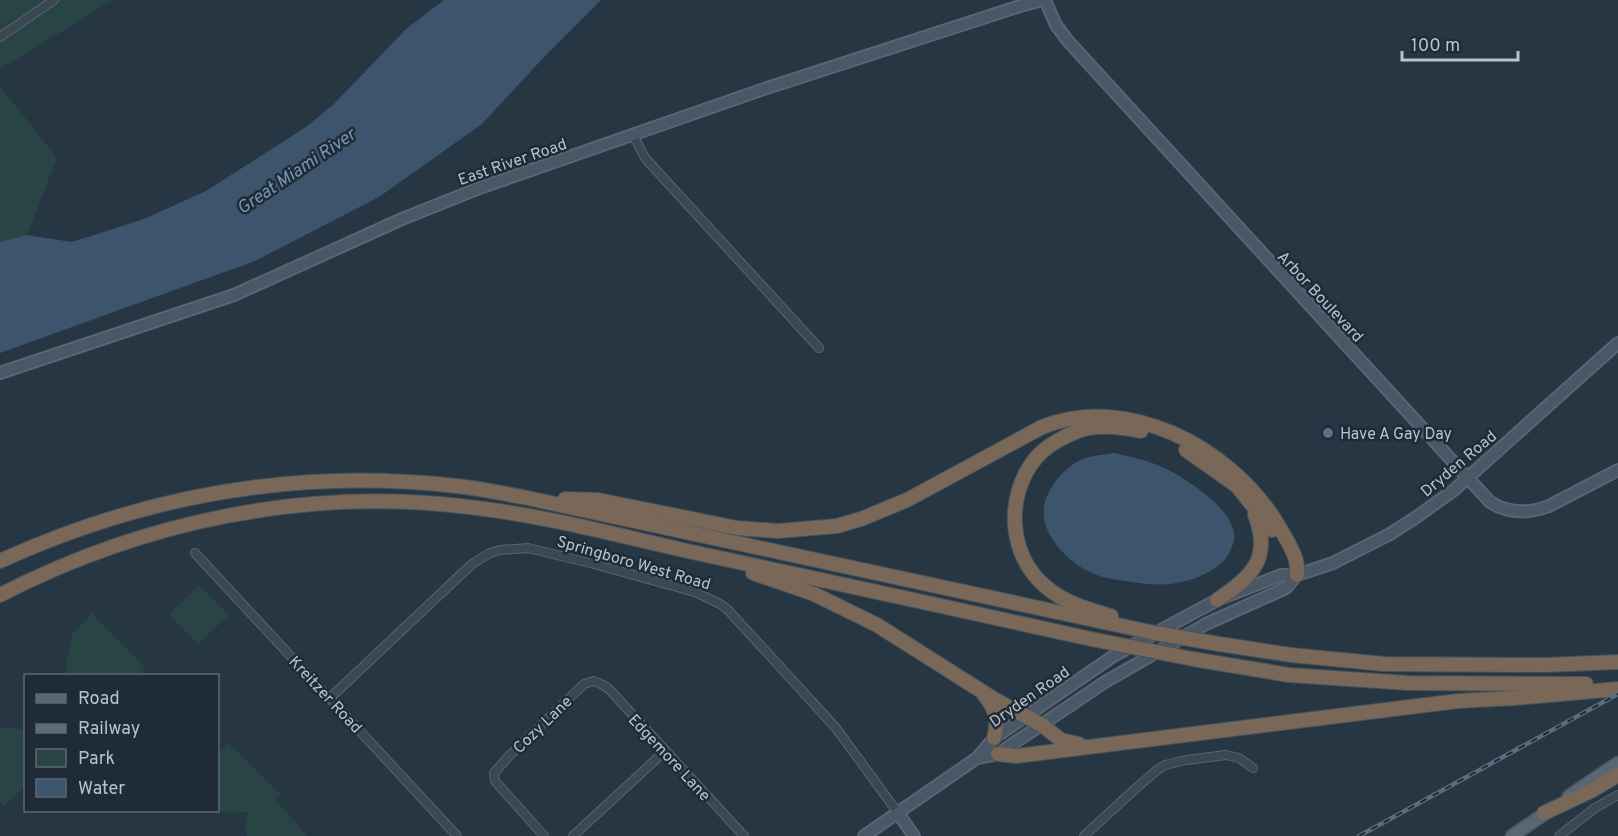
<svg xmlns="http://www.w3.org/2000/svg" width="1618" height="836" font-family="Overpass,sans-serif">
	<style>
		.green { fill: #284444 }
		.water { fill: #3c556c }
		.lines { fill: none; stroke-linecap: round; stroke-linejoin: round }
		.street-casing { stroke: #596570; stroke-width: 10 }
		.secondary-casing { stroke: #596570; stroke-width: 14 }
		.primary-casing { stroke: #47535f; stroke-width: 15 }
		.highway-casing { stroke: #45525d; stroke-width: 16 }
		.street { stroke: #3b4753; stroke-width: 8 }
		.secondary { stroke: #495766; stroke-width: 10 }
		.primary { stroke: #596673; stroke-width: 12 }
		.highway { stroke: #796858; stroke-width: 14 }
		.rail-casing { stroke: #5d6c7a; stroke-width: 4.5 }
		.rail { stroke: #1f2c38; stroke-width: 2; stroke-dasharray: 7; stroke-linecap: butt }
		.highway-bridge-casing { stroke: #45525d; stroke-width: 16; stroke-linecap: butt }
		.highway-bridge { stroke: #796858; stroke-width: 14 }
		.service-dot { fill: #5c6f8a; stroke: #1f2c38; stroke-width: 2 }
		.labels { text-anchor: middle; stroke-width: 5; stroke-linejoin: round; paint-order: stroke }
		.street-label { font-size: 16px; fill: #b8c2cc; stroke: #1f2c38 }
		.poi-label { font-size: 16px; fill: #b8c2cc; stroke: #1f2c38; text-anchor: start }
		.water-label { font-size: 18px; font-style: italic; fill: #7896b0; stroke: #1f2c38 }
	</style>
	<rect width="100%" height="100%" fill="#263643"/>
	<g class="green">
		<polygon points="0,0 113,0 0,69"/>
		<polygon points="0,86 57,158 27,235 0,242"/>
		<polygon points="200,585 229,615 198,644 169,614"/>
		<polygon points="92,613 146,669 140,675 68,675 66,663 73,633"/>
		<polygon points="0,727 14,728 26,731 25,785 4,806 0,802"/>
		<polygon points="228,742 281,795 275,800 308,836 247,836 245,826 249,812 225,813 218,810 218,753"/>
	</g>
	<g class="water">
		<polygon points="444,0 601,0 546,55 482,124 379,197 255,261 0,353 0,242 27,235 72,242 144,219 206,191 306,127 333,105 406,29"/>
		<path d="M1114,453C1131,457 1147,460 1162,467C1185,477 1230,507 1234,533C1235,538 1233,546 1230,551C1224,566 1202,577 1186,581C1168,586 1150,585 1132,582C1119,580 1104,579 1092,573C1069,563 1040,535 1044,507C1045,498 1050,490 1055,482C1062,473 1072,463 1083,459C1093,455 1104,455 1114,453Z"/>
	</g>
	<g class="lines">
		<g class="street-casing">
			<g id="street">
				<polyline points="0,37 54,0"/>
				<polyline points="633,135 645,158 819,348"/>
				<polyline points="195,553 457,836"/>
				<polyline points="330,698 472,564 490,553 500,550 528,548 594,564 695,592 720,604 727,609 836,728 898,813"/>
				<polyline points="544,836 495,781 494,773 509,756 584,684 594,681 603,685 609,689 744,836"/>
				<polyline points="573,836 665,751"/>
				<polyline points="1084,836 1135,789 1157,770 1165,765 1186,760 1226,755 1239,758 1253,768"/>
				<polyline points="1559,836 1595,808 1618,795"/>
			</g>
		</g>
		<g class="secondary-casing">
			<g id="secondary">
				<path d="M1045,0L1056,25L1068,41L1490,502C1509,514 1528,514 1549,506L1618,470"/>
				<polyline points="0,373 234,295 402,219 477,189 761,90 1020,6 1043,0"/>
				<polyline points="977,758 998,754 1105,682 1206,624 1286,588 1297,575"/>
				<polyline points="898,813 914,836"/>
				<polyline points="864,836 977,758 994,738 1115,655 1217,600 1281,575 1297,575 1333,563 1390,534 1415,518 1454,490 1618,343"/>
			</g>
		</g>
		<g class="primary-casing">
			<g id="primary">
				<polyline points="1569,796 1618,763"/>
				<polyline points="1512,836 1553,808"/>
			</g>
		</g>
		<g class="highway-casing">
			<g id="highway">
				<polyline points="1186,450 1237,486 1272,530"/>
				<path d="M565,499L598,500L737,528L778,531L837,526L861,519L907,500L1042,427C1128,393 1228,447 1275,520C1281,530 1294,550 1296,561C1297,565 1297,571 1297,575"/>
				<path d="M0,561C145,495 297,468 456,486C478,488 500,493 523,497L1155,633"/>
				<polyline points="753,573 814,594 877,625 994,699 1042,725 1061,740 1079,744"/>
				<path d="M0,595C144,521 307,487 469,507C549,516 627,538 706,555C834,582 963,611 1091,639"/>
				<path d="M1217,600C1252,577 1272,558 1255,515"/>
				<path d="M1111,616C1087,609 1064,603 1045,586C1008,555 1005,495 1036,458C1046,446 1063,437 1078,431C1098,424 1120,427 1141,431"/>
				<polyline points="1219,644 1291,655 1384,664 1545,665 1618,662"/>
				<polyline points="1193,659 1289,675 1408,683 1586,684"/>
				<path d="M984,695C996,709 999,720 994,738"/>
				<polyline points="998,754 1016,756 1458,701 1514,698 1618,689"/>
				<polyline points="1544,813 1593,790 1618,775"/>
			</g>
		</g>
		<use href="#street" class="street"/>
		<use href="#secondary" class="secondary"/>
		<use href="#primary" class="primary"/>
		<use href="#highway" class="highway"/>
		<g class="rail-casing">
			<polyline id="rail" points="1359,836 1618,694"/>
		</g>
		<use href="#rail" class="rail"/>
		<g class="highway-bridge-casing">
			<g id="highway-bridge">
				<polyline points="1155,633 1219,644"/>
				<polyline points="1091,639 1193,659"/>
			</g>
		</g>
		<use href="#highway-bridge" class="highway-bridge"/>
	</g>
	<circle class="service-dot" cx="1328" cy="433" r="6"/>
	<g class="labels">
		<g class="street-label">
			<text transform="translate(512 161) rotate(-19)" y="6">East River Road</text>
			<text transform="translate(1321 296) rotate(47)" y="6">Arbor Boulevard</text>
			<text transform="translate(1458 463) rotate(-40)" y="6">Dryden Road</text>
			<text transform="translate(634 562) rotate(16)" y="6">Springboro West Road</text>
			<text transform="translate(326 694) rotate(47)" y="6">Kreitzer Road</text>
			<text transform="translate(1029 696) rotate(-35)" y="6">Dryden Road</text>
			<text transform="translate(542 724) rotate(-44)" y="6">Cozy Lane</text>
			<text transform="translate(670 757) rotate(47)" y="6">Edgemore Lane</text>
		</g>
		<g class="poi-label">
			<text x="1340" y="439">Have A Gay Day</text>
		</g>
		<g class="water-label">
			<text transform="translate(296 171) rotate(-34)" y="6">Great Miami River</text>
		</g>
	</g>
	<rect x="24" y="674" width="195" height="138" fill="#1f2c38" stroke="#5c6873" stroke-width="1.5"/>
	<rect x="36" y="694" width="30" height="9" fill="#596673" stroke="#5c6873" stroke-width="1.5"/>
	<text x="78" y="704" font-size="18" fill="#b8c2cc">Road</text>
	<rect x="36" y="724" width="30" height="9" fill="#5d6c7a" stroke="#5c6873" stroke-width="1.5"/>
	<text x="78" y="734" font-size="18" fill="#b8c2cc">Railway</text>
	<rect x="36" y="749" width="30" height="18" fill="#284444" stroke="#5c6873" stroke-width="1.5"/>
	<text x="78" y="764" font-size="18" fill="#b8c2cc">Park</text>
	<rect x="36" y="779" width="30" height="18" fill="#3c556c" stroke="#5c6873" stroke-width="1.5"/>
	<text x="78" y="794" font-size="18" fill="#b8c2cc">Water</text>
	<path d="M1402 51v9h116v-9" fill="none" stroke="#b8c2cc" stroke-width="3"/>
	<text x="1411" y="51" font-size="18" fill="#b8c2cc" stroke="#1f2c38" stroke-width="4.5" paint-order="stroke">100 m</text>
</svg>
